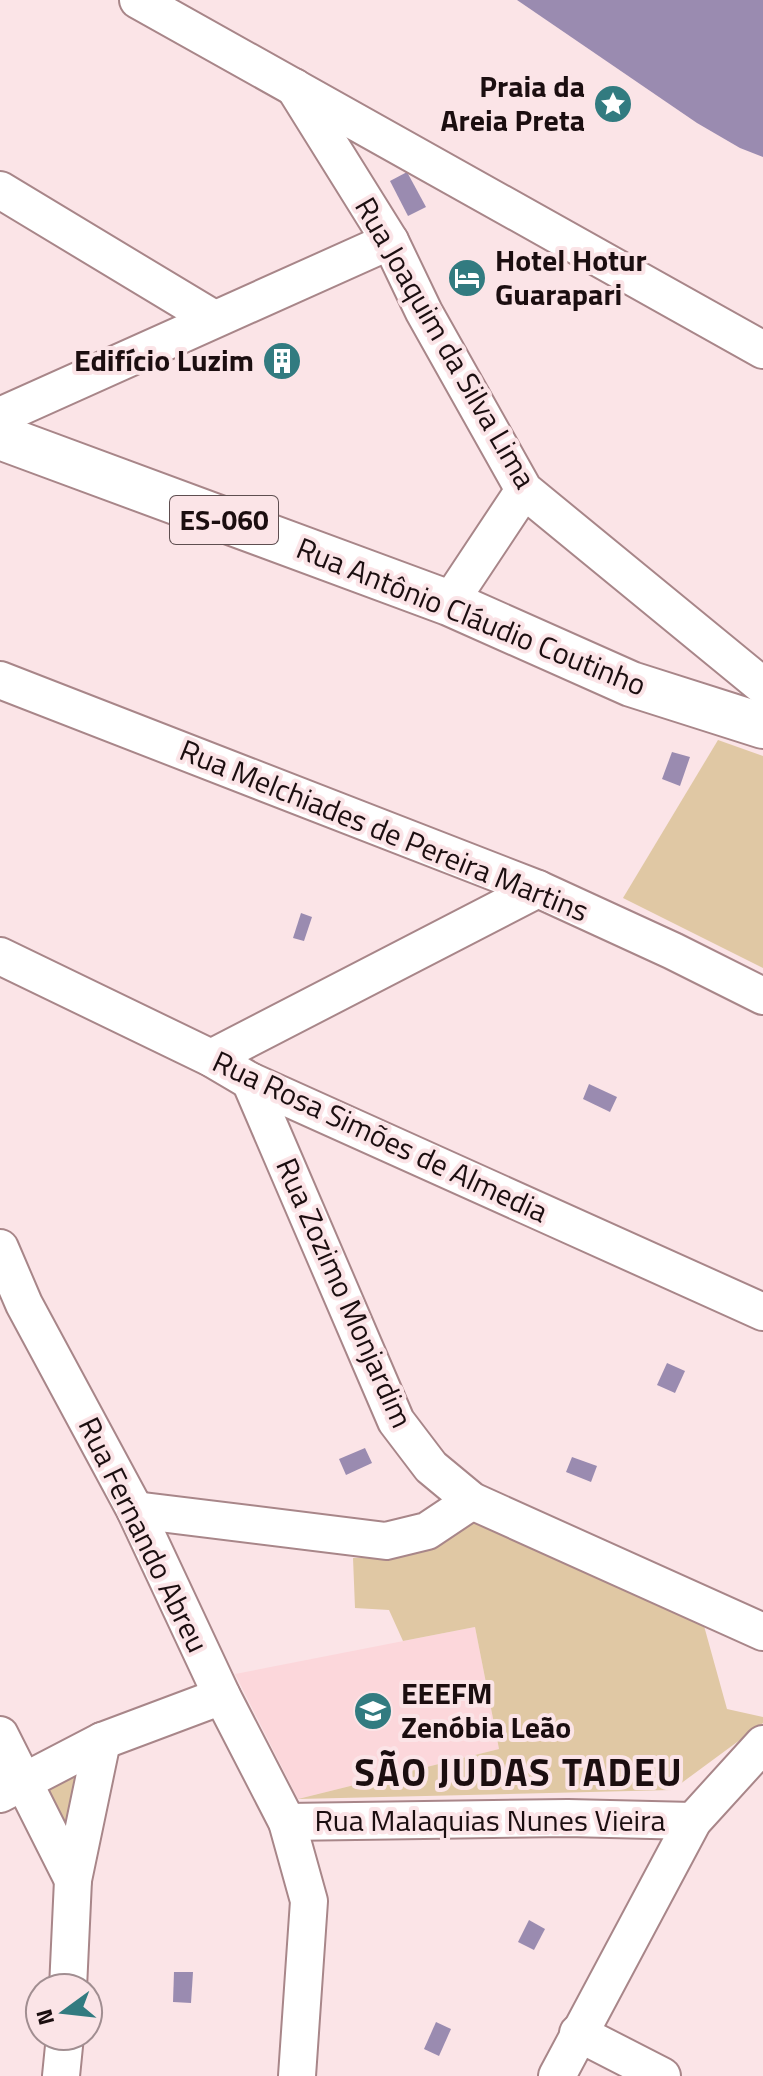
<svg xmlns="http://www.w3.org/2000/svg" width="763" height="2076" font-family="'Titillium Web',sans-serif">
	<style>
		.built { fill: #fcd7db }
		.green { fill: #e0c8a4 }
		.water { fill: #9a8bb0 }
		.lines { fill: none; stroke-linecap: round; stroke-linejoin: round }
		.minor-casing { stroke: #a88689; stroke-width: 40 }
		.major-casing { stroke: #a88689; stroke-width: 48 }
		.minor { stroke: #fff; stroke-width: 36 }
		.major { stroke: #fff; stroke-width: 44 }
		.labels { text-anchor: middle; stroke-width: 8; stroke-linejoin: round; paint-order: stroke }
		.shield { fill: #fbe4e7; stroke: #5e4e50; stroke-width: 2 }
		.shield-label { font-size: 28px; font-weight: bold; fill: #1b0e10 }
		.poi-label { font-size: 30px; font-weight: bold; fill: #1b0e10; stroke: #fbe4e7; text-anchor: end }
		.street-label { font-size: 30px; fill: #1b0e10; stroke: #fbe4e7 }
		.district-label { font-size: 38px; font-weight: bold; letter-spacing: 2px; fill: #1b0e10; stroke: #fbe4e7 }
	</style>
	<rect width="100%" height="100%" fill="#fbe4e7"/>
	<polygon class="built" points="475,1627 499,1749 298,1799 235,1674"/>
	<g class="green">
		<polygon points="718,740 763,756 763,968 623,898"/>
		<polygon points="471,1517 701,1615 727,1709 763,1717 763,1723 672,1790 298,1799 499,1749 475,1627 403,1641 389,1610 355,1608 353,1558 378,1557"/>
		<polygon points="82,1763 70,1842 42,1787"/>
	</g>
	<g class="water">
		<polygon points="517,0 763,0 763,157 740,148 697,123"/>
		<polygon points="407,172 426,207 408,216 390,181"/>
		<polygon points="672,752 690,757 680,786 662,779"/>
		<polygon points="301,913 312,917 304,941 293,938"/>
		<polygon points="589,1084 617,1097 610,1112 583,1099"/>
		<polygon points="667,1363 685,1371 675,1393 657,1385"/>
		<polygon points="365,1448 372,1463 346,1475 339,1459"/>
		<polygon points="572,1457 597,1466 591,1482 566,1472"/>
		<polygon points="529,1920 545,1929 534,1950 518,1942"/>
		<polygon points="174,1972 193,1972 191,2003 173,2002"/>
		<polygon points="436,2022 451,2029 439,2056 424,2049"/>
	</g>
	<g class="lines">
		<g class="minor-casing">
			<g id="minor">
				<polyline points="138,0 763,350"/>
				<polyline points="294,87 390,241 424,312 524,490 763,686"/>
				<polyline points="0,190 214,319"/>
				<polyline points="0,416 390,241"/>
				<polyline points="449,603 524,490"/>
				<polyline points="0,680 538,889 673,951 763,996"/>
				<polyline points="0,956 211,1058 250,1081 763,1312"/>
				<polyline points="211,1058 538,889"/>
				<polyline points="250,1081 396,1421 431,1467 472,1501 763,1632"/>
				<polyline points="0,1248 24,1304 135,1510 222,1696 287,1822 309,1901 297,2076"/>
				<polyline points="135,1510 386,1541 427,1531 472,1501"/>
				<polyline points="0,1735 73,1880"/>
				<polyline points="0,1794 102,1741 222,1696"/>
				<polyline points="287,1822 568,1818 693,1821"/>
				<polyline points="68,1988 73,1880 102,1741"/>
				<polyline points="578,2033 662,2076"/>
				<polyline points="61,2076 65,2036"/>
				<polyline points="557,2076 693,1821 763,1744"/>
			</g>
		</g>
		<g class="major-casing">
			<polyline id="major" points="0,437 449,603 631,684 763,726"/>
		</g>
		<use href="#minor" class="minor"/>
		<use href="#major" class="major"/>
	</g>
	<defs>
		<g id="sight-disc" transform="scale(2)"><circle r="9.5" fill="#327b80" stroke="#fbe4e7"/><path d="M0-6L1.8-2.2L6-1.7L2.9 1.2L3.7 5.4L0 3.3L-3.7 5.4L-2.9 1.2L-6-1.7L-1.8-2.2Z" fill="#fff"/></g>
		<g id="hotel-disc" transform="scale(2)"><circle r="9.5" fill="#327b80" stroke="#fbe4e7"/><path d="M-6-4.5h1.5V1H6V5H4.5V3h-9V5H-6ZM-4 0a1.8 1.8 0 1 1 3.6 0ZM.5 0V-2.5h3Q6-2.5 6 0Z" fill="#fff"/></g>
		<g id="building-disc" transform="scale(2)"><circle r="9.5" fill="#327b80" stroke="#fbe4e7"/><path d="M-4-6H4V6H1V3H-1V6H-4ZM-2.5-4.3h1.7v1.8h-1.7ZM.8-4.3h1.7v1.8H.8ZM-2.5-1h1.7V.8h-1.7ZM.8-1h1.7V.8H.8Z" fill="#fff"/></g>
		<g id="school-disc" transform="scale(2)"><circle r="9.5" fill="#327b80" stroke="#fbe4e7"/><path d="M0-5L7-2L0 1L-7-2ZM-4 1L0 2.5L4 1V4Q0 6-4 4Z" fill="#fff"/></g>
	</defs>
	<g fill-rule="evenodd">
		<use href="#sight-disc" x="613" y="104"/>
		<use href="#hotel-disc" x="467" y="278"/>
		<use href="#building-disc" x="282" y="361"/>
		<use href="#school-disc" x="373" y="1711"/>
	</g>
	<g class="labels">
		<rect class="shield" x="170" y="496" width="108" height="48" rx="6"/>
		<g class="shield-label">
			<text x="224" y="530">ES-060</text>
		</g>
		<g class="poi-label">
			<text x="585" y="97">Praia da<tspan x="585" dy="34">Areia Preta</tspan></text>
			<text x="495" y="271" text-anchor="start">Hotel Hotur<tspan x="495" dy="34">Guarapari</tspan></text>
			<text x="254" y="371">Edifício Luzim</text>
			<text x="401" y="1704" text-anchor="start">EEEFM<tspan x="401" dy="34">Zenóbia Leão</tspan></text>
		</g>
		<g class="street-label">
			<text transform="translate(445 343) rotate(60)" y="10">Rua Joaquim da Silva Lima</text>
			<text transform="translate(471 617) rotate(22)" y="10">Rua Antônio Cláudio Coutinho</text>
			<text transform="translate(384 831) rotate(22)" y="10">Rua Melchiades de Pereira Martins</text>
			<text transform="translate(380 1137) rotate(25)" y="10">Rua Rosa Simões de Almedia</text>
			<text transform="translate(344 1293) rotate(66)" y="10">Rua Zozimo Monjardim</text>
			<text transform="translate(143 1535) rotate(64)" y="10">Rua Fernando Abreu</text>
			<text x="490" y="1831">Rua Malaquias Nunes Vieira</text>
		</g>
		<g class="district-label">
			<text x="519" y="1786">SÃO JUDAS TADEU</text>
		</g>
	</g>
	<g transform="translate(64 2012) rotate(255)"><circle r="38" fill="#fbe4e7" stroke="#a18e91" stroke-width="2"/>
	<path d="M0-6L14 30L0 20L-14 30Z" fill="#327b80"/>
	<text y="-12" font-size="22" font-weight="bold" text-anchor="middle" fill="#1b0e10">N</text>
	</g>
</svg>
